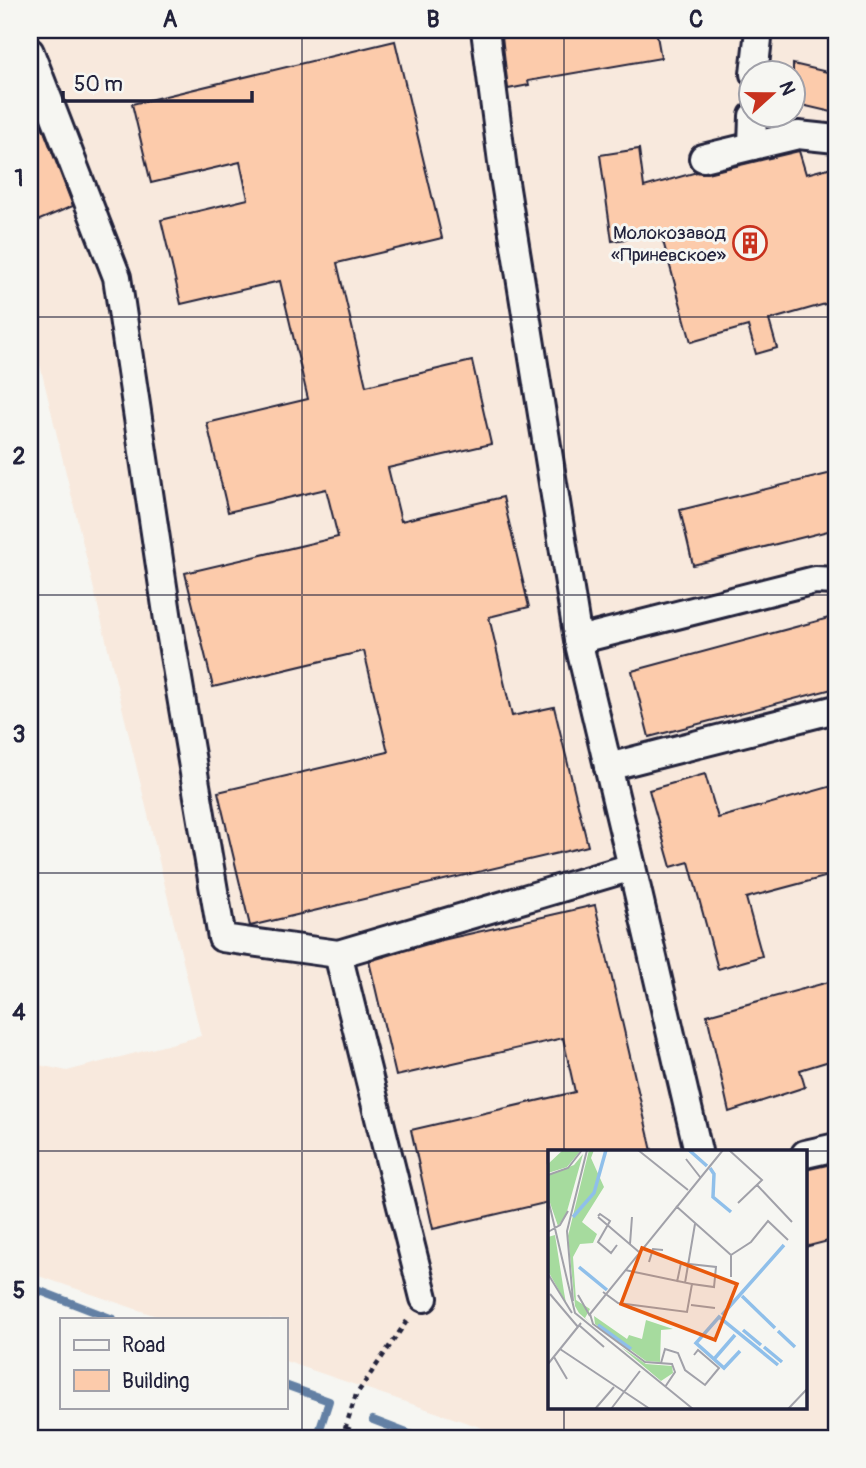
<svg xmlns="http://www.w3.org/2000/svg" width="866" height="1468" font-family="Pangolin,sans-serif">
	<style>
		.built { fill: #f8e9dd; fill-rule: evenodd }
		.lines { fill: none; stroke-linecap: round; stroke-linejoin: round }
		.stream { stroke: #6380a4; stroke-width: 8 }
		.building { fill: #fccbab; stroke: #22223b; stroke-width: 2 }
		.minor-casing { stroke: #22223b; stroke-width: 32 }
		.path { stroke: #22223b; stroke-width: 4.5; stroke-dasharray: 5 5; stroke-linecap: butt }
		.minor { stroke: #f6f6f2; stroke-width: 26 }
		.grid { fill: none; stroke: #22223b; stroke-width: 2; stroke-opacity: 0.55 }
		.labels { text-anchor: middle; stroke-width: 6; stroke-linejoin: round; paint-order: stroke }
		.poi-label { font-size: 19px; fill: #22223b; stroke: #f6f6f2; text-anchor: end }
		.inset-river { fill: none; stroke: #8fbfea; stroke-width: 3.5 }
		.inset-road { fill: none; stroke: #a1a1a9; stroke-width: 2 }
		.view { fill: #e8590c; fill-opacity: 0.15; stroke: #e8590c; stroke-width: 3.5 }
		.inset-edge { fill: none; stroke: #22223b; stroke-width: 3.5 }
		.neatline { fill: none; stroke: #22223b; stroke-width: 2.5 }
		.grid-label { font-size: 23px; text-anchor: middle; font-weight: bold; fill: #22223b }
	</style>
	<rect width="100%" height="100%" fill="#f6f6f2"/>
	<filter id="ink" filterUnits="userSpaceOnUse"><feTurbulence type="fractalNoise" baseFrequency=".0143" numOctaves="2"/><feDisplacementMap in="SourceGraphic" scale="14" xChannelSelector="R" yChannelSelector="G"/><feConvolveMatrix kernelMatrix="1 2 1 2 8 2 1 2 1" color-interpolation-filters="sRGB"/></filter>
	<g filter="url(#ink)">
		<path class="built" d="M30,30H836V1438H512L285,1361V1319H165L30,1273V1063L67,1071L201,1036L30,323ZM750,74H792V116H750ZM549,1151H805V1407H549Z"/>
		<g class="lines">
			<g class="stream">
				<polyline points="30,1287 113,1319"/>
				<polyline points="285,1385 329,1401 317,1438"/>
				<polyline points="373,1420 420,1438"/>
			</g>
		</g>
		<g class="building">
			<polygon points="535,30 656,30 661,58 528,81 529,85 508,89 502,36"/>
			<polygon points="395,41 442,238 337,263 366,386 472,361 491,444 388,468 401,521 503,497 529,607 489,617 512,716 554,707 588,846 250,926 218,792 388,752 364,651 213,687 185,573 338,537 326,489 228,512 207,423 308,399 280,281 181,304 161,220 248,199 240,162 151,183 132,104"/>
			<polygon points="793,64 836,74 836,113 793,103"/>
			<polygon points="30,95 73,206 30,224"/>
			<polygon points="639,149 644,187 697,172 707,173 799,151 806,174 836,166 836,301 769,320 777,348 756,354 748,326 691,342 661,234 612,241 600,155"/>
			<polygon points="836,472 836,529 693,565 680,510"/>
			<polygon points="836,616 836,688 649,737 632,671"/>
			<polygon points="705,774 718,818 836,785 836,874 746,898 762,956 718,969 689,862 671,867 649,790"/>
			<polygon points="595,905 652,1151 549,1151 549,1202 433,1229 411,1130 575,1092 563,1038 396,1076 369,961 438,941"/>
			<polygon points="836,980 836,1059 800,1070 805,1087 729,1112 707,1015"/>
			<polygon points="836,1163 836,1239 805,1247 805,1170"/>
		</g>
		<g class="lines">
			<g class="minor-casing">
				<g id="minor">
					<polyline points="30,52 117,277 168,620 222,938 338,954 632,867 578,640 503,170 485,30"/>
					<polyline points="754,74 759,30"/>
					<polyline points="752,146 753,116"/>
					<polyline points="703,158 798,135 836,139"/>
					<polyline points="578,640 815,580 836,581"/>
					<polyline points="608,767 836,709"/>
					<polyline points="632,867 698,1151"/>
					<polyline points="338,954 424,1298"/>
					<polyline points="805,1154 836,1147"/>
				</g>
			</g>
			<g class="path">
				<polyline points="346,1428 370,1438"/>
				<polyline points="342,1438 356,1395 409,1318"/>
			</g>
			<use href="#minor" class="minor"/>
		</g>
	</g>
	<path class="grid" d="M302,30V1438M564,30V1151M30,317H836M30,595H836M30,873H836M30,1151H549M805,1151H836M564,1407V1438"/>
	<defs>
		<g id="building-ring" transform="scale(1.75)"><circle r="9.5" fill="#f6f6f2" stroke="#c8321e" stroke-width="1.5"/><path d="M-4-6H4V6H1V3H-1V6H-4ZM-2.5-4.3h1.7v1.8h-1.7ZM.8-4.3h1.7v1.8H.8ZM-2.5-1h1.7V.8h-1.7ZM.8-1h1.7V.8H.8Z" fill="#c8321e"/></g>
	</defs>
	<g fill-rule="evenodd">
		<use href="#building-ring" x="750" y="243"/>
	</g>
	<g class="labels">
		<g class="poi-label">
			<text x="726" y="239">Молокозавод<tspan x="726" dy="22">«Приневское»</tspan></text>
		</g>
	</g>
	<g transform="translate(548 1150)">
		<rect width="259" height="259" fill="#f6f6f2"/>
		<path d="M15,0H33L19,17L0,23V14ZM41,0H46L43,8L56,37L34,72L49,84L45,93L32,94L25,107L28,150L42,159L37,168L41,172L31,163L27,156L20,86ZM35,4L18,65L10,76L0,47V25L26,15ZM7,85L16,142L18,153L0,121V87ZM46,166L79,189L81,185L94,189L98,170L125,179L113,180L112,212L98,211L47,174ZM73,197L98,214L124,216L125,223L113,231Z" fill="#a6db9e"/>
		<path class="inset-river" d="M141,0L159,16M162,18L166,24L165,47L183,62M25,67L46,43L58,0M31,117L59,140M194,146L227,178M174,165L236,95M50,175L83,199M195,180L213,195M230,181L247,197M216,197L234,212M192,201L176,218L148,193L171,167L230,215M167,208L187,185"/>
		<path class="inset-road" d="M90,0L140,40M181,0L214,30L190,53M138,9L152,27M0,25L20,18L34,0M209,35L244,72M0,49L27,163L145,259M128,56L183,105M50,66L52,64L62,71L50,92L63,103L69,95M50,67L91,102M0,82L12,75L20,61M82,94L84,67M183,105L203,92L220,71L240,90M183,105V127M101,112L105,99L115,100M0,124L24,163M129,132L133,113L168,117L166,137L144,134M137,133L147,74M55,142L70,153L139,162L144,134L77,120M2,144L30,177M30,145L42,166M25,151L19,81L39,0M143,155L167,158M32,176L56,197M12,199L102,259M6,207L19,229M113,213L117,199L130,203L137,220L157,235L171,218L150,200L146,205M0,214L33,173M117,237L127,222L124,214L97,212L45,174L42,164L175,0M47,259L66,237M63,259L92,221M240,259L259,239"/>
		<path class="view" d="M94,98L189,134L167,190L73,154Z"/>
		<rect width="259" height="259" class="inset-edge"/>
	</g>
	<rect width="866" height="1468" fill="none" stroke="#f6f6f2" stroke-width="77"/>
	<rect x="60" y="1318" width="228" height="91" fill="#f6f6f2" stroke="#a1a1a9" stroke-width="2"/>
	<rect x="74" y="1340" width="35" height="10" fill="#f6f6f2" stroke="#a1a1a9" stroke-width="2"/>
	<text x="122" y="1352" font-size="21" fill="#22223b">Road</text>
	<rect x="74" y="1370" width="35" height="21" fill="#fccbab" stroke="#a1a1a9" stroke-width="2"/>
	<text x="122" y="1388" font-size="21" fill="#22223b">Building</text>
	<g transform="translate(772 94) rotate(69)"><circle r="33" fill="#f6f6f2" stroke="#a1a1a9" stroke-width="2"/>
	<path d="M0-5L12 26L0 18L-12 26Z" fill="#c8321e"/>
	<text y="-10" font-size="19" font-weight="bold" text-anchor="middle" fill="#22223b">N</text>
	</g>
	<path d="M63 91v10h189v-10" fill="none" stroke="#22223b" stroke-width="3.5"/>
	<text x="74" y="91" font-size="21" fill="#22223b" stroke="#f6f6f2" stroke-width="5" paint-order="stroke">50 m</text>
	<rect x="38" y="38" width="790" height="1392" class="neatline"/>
	<g class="grid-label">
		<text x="170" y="27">A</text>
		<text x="433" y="27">B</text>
		<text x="696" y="27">C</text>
		<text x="19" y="186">1</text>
		<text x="19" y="464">2</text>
		<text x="19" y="742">3</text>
		<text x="19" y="1020">4</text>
		<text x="19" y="1298">5</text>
	</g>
</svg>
